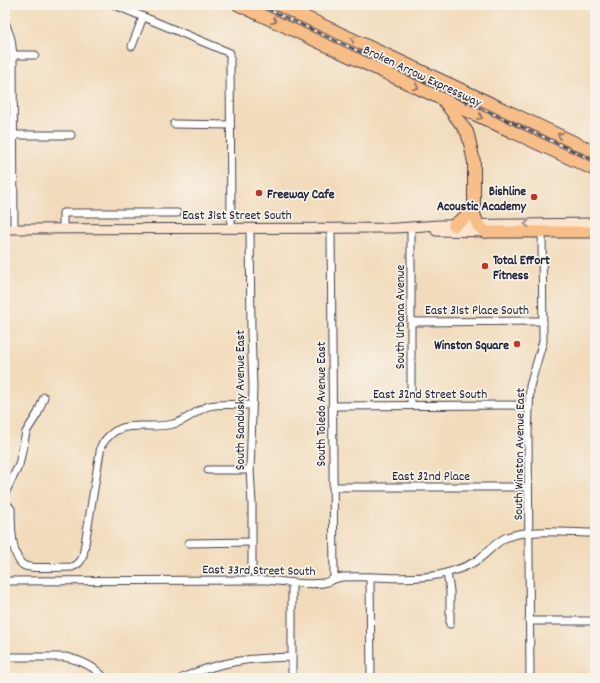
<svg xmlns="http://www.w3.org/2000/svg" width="600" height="683" font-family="Dekko,sans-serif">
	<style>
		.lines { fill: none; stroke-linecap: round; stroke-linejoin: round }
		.minor-casing { stroke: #413e4e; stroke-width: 9 }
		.secondary-casing { stroke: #413e4e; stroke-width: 11 }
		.primary-casing { stroke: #413e4e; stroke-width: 13 }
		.motorway-casing { stroke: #413e4e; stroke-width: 14 }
		.minor { stroke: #fff; stroke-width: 7 }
		.secondary { stroke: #fce5cf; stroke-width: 9 }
		.primary { stroke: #f7be87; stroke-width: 11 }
		.motorway { stroke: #f7be87; stroke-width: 12 }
		.rail { stroke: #22223b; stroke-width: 1.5; stroke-dasharray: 6 3; stroke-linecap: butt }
		.oneway { stroke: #8c7061 }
		.oneway2 { stroke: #9a8d8c }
		.poi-dot { fill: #c8321e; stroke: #f7f3e8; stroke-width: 1.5 }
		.labels { text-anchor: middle; stroke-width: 3.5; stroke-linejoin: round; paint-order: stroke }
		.street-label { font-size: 13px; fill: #22223b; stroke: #f7f3e8 }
		.poi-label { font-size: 13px; font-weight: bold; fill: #22223b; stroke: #f7f3e8; text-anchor: end }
	</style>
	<rect width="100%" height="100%" fill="#f7f3e8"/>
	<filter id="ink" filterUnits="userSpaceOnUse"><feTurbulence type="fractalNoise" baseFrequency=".025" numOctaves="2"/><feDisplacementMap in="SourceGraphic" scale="8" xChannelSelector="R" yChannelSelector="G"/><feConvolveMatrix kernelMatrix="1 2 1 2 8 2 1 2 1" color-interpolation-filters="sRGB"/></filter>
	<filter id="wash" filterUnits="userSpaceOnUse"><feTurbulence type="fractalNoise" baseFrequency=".012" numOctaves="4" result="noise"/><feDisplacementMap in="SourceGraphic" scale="16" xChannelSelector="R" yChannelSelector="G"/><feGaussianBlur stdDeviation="0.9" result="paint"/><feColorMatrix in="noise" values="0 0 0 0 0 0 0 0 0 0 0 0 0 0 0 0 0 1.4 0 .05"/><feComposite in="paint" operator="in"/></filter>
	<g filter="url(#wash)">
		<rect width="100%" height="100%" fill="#f2dbbb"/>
	</g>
	<g filter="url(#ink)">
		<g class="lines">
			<g class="minor-casing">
				<g id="minor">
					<polyline points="115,5 230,53 231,228"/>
					<polyline points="5,22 11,39 13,55 14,229"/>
					<polyline points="132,46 143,17"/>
					<polyline points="13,55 35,55"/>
					<polyline points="174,124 230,125"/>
					<polyline points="14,135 71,135"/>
					<polyline points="250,228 251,332 253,387 250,470 252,504 252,571"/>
					<polyline points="411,228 411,405"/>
					<polyline points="63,229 63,213 177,213"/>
					<polyline points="331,229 334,579"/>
					<polyline points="412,322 542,321"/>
					<polyline points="332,406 529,405"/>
					<polyline points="208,470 250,470"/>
					<polyline points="333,487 528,487"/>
					<polyline points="5,493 19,465 26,432 38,413 44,397"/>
					<path d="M5,502L11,509C11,522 11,560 25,566C32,569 62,567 72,567C78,565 81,562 83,556L101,446C120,415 145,431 173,424C187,421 196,410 209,406C221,403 240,405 252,405"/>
					<polyline points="189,543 252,542"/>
					<polyline points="447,573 450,591 450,624"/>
					<polyline points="370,577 371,678"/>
					<path d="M5,581L266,580C285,581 304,586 323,583C330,582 336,577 343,577C376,575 414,582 446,573C457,570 469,566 479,559C488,552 495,543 505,538C526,528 570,533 595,533"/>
					<polyline points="292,584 292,678"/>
					<polyline points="529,621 595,621"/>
					<path d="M5,657H65C80,660 94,666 104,678"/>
					<path d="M182,678C220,661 251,658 292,657"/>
					<polyline points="530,678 528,434 530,386 543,341 542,232"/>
				</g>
			</g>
			<g class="secondary-casing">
				<g id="secondary">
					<polyline points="5,229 396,228 439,225 595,223"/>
					<polyline points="436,231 485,232"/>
				</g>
			</g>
			<g class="primary-casing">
				<polyline id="primary" points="485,232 595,232"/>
			</g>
			<g class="motorway-casing">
				<g id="motorway">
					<polyline points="239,5 595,170"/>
					<polyline points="279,5 595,152"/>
					<polyline points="444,101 467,132 469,139 474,162 474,214 478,225 485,232"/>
					<polyline points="454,225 468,215 474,206"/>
				</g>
			</g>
			<use href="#minor" class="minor"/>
			<use href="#secondary" class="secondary"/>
			<use href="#primary" class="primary"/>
			<use href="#motorway" class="motorway"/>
			<polyline class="rail" points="259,5 595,161"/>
		</g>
		<defs><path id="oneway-chevron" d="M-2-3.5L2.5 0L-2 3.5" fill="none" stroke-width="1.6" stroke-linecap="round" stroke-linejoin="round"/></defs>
		<g class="oneway">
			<use href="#oneway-chevron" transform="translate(274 21) rotate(25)"/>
			<use href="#oneway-chevron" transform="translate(353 39) rotate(-155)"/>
			<use href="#oneway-chevron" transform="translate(416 87) rotate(25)"/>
			<use href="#oneway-chevron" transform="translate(480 117) rotate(25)"/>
			<use href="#oneway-chevron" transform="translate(560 135) rotate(-155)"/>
		</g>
		<use class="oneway2" href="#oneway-chevron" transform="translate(527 224) rotate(-180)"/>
	</g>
	<g class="poi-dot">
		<circle cx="259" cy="193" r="4"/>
		<circle cx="534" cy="197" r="4"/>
		<circle cx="485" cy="266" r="4"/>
		<circle cx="517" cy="344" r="4"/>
	</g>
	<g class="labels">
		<g class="street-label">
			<text transform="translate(423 75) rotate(25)" y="5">Broken Arrow Expressway</text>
			<text x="237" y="219">East 31st Street South</text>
			<text x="477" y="314">East 31st Place South</text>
			<text transform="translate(399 317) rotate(-90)" y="5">South Urbana Avenue</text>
			<text x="430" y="398">East 32nd Street South</text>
			<text transform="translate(239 400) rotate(-90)" y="5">South Sandusky Avenue East</text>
			<text transform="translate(320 404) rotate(-90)" y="5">South Toledo Avenue East</text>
			<text transform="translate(518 454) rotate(-89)" y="5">South Winston Avenue East</text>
			<text x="431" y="480">East 32nd Place</text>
			<text transform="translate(259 569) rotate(1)" y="5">East 33rd Street South</text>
		</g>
		<g class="poi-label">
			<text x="526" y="195">Bishline<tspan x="526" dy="15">Acoustic Academy</tspan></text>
			<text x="267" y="198" text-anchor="start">Freeway Cafe</text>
			<text x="493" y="264" text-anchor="start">Total Effort<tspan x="493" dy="15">Fitness</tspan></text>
			<text x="509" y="349">Winston Square</text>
		</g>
	</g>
	<rect width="600" height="683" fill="none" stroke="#f7f3e8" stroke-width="20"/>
</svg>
